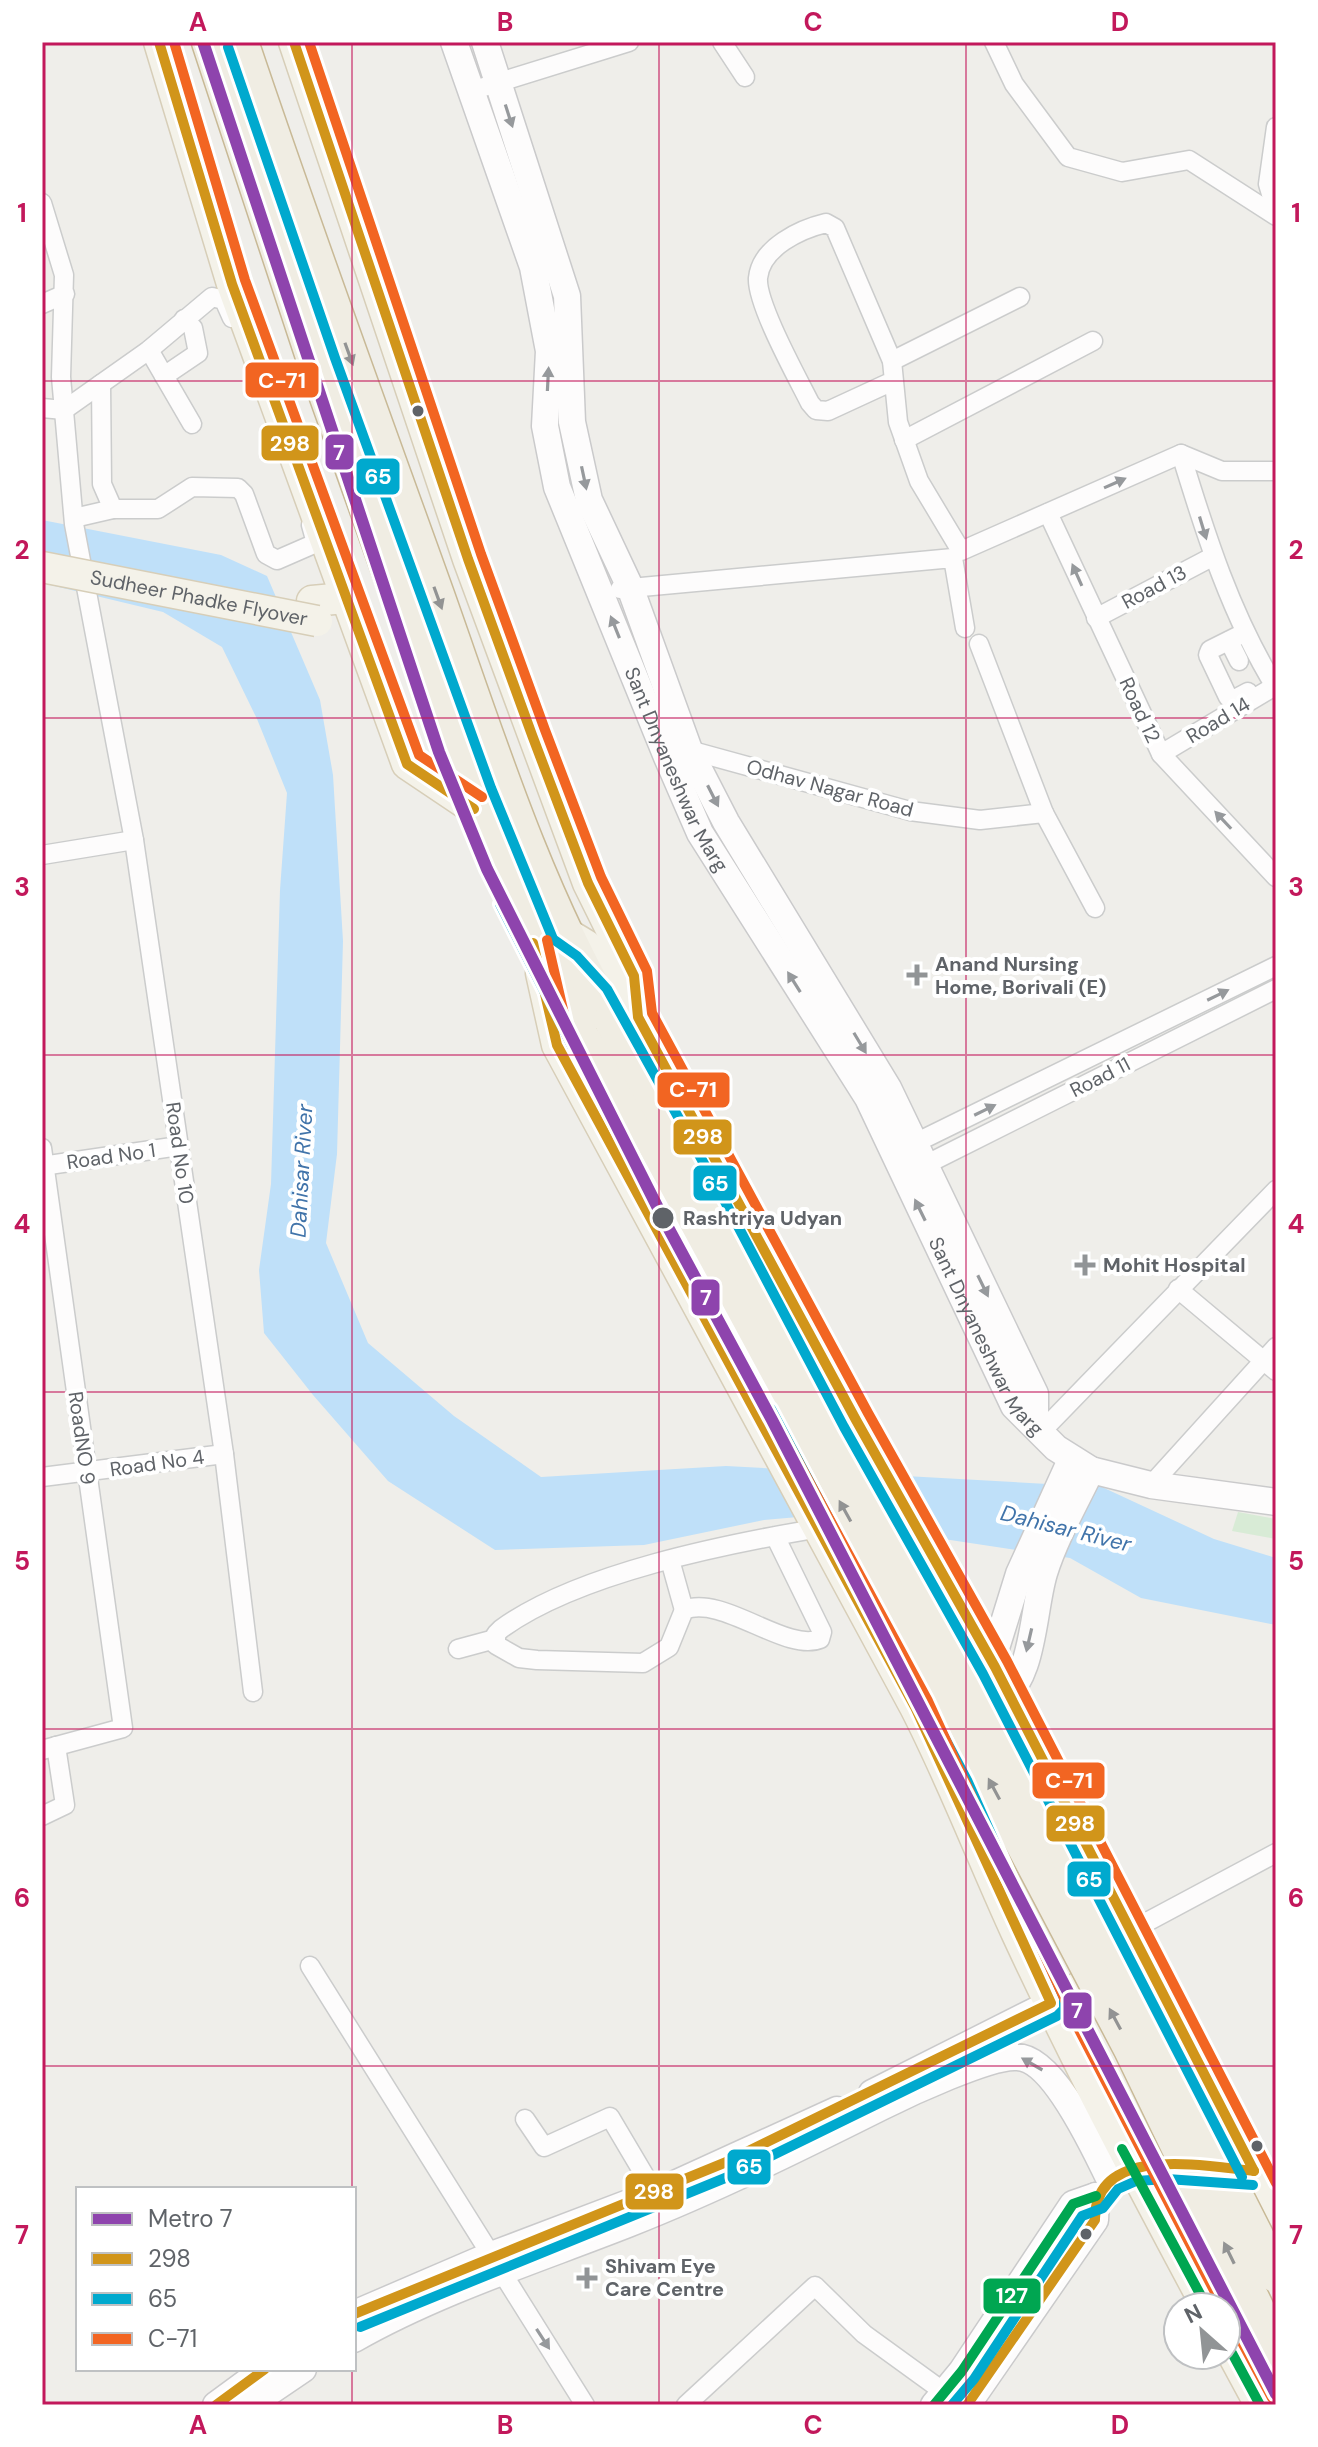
<svg xmlns="http://www.w3.org/2000/svg" width="1318" height="2447" font-family="'DM Sans',sans-serif">
	<style>
		.green { fill: #d8ebd6 }
		.water { fill: #bfe0f9 }
		.lines { fill: none; stroke-linecap: round; stroke-linejoin: round }
		.street-casing { stroke: #cbcccc; stroke-width: 21 }
		.secondary-casing { stroke: #cacacb; stroke-width: 29 }
		.primary-casing { stroke: #d7ceb8; stroke-width: 33 }
		.highway-casing { stroke: #c8b996; stroke-width: 37 }
		.street { stroke: #fdfcfc; stroke-width: 18 }
		.secondary { stroke: #fdfcfc; stroke-width: 26 }
		.primary { stroke: #f4f2e9; stroke-width: 30 }
		.highway { stroke: #f0ede3; stroke-width: 34 }
		.primary-bridge-casing { stroke: #d7ceb8; stroke-width: 33; stroke-linecap: butt }
		.highway-bridge-casing { stroke: #c8b996; stroke-width: 37; stroke-linecap: butt }
		.primary-bridge { stroke: #f4f2e9; stroke-width: 30 }
		.highway-bridge { stroke: #f0ede3; stroke-width: 34 }
		.bus-1-casing { stroke: #fff; stroke-width: 16 }
		.bus-2-casing { stroke: #fff; stroke-width: 16 }
		.bus-3-casing { stroke: #fff; stroke-width: 16 }
		.bus-4-casing { stroke: #fff; stroke-width: 16 }
		.bus-1 { stroke: #d1951a; stroke-width: 10 }
		.bus-2 { stroke: #00a9ce; stroke-width: 10 }
		.bus-3 { stroke: #f26522; stroke-width: 10 }
		.bus-4 { stroke: #00a651; stroke-width: 10 }
		.metro-1-casing { stroke: #fff; stroke-width: 18 }
		.metro-1 { stroke: #8e44ad; stroke-width: 12 }
		.oneway { fill: #96999c }
		.oneway2 { fill: #929393 }
		.grid { fill: none; stroke: #c2185b; stroke-width: 2; stroke-opacity: 0.55 }
		.bus-dot { fill: #5f6368; stroke: #fff; stroke-width: 3 }
		.poi-dot { fill: #919496; stroke: #fff; stroke-width: 3 }
		.labels { text-anchor: middle; stroke-width: 8; stroke-linejoin: round; paint-order: stroke }
		.street-label { font-size: 20px; fill: #5f6368; stroke: #fff }
		.poi-label { font-size: 20px; font-weight: bold; fill: #5f6368; stroke: #fff; text-anchor: start }
		.stop-label { font-size: 20px; font-weight: bold; fill: #5f6368; stroke: #fff; text-anchor: start }
		.water-label { font-size: 22px; font-style: italic; fill: #4174aa; stroke: #fff }
		.line-badge { stroke: #fff; stroke-width: 3 }
		.badge-label { font-size: 22px; text-anchor: middle; font-weight: bold; fill: #fff }
		.neatline { fill: none; stroke: #c2185b; stroke-width: 3 }
		.grid-label { font-size: 26px; text-anchor: middle; font-weight: bold; fill: #c2185b }
	</style>
	<rect width="100%" height="100%" fill="#efeeea"/>
	<polygon class="green" points="1238,1512 1276,1519 1276,1539 1232,1531"/>
	<polygon class="water" points="42,520 221,555 267,576 320,700 333,775 343,941 337,1154 326,1243 368,1343 454,1416 541,1477 726,1466 1102,1487 1214,1539 1276,1558 1276,1625 1141,1598 1070,1558 798,1517 764,1520 644,1545 495,1550 388,1481 313,1395 264,1333 259,1270 271,1184 280,890 287,793 257,719 222,647 163,612 42,583"/>
	<g class="lines">
		<g class="street-casing">
			<g id="street">
				<polyline points="722,42 745,77"/>
				<polyline points="994,42 1014,84 1068,157 1122,172 1189,160 1276,216"/>
				<polyline points="471,91 629,42"/>
				<polyline points="1276,127 1268,184 1276,211"/>
				<polyline points="42,203 64,275 61,377 74,524 134,840 224,1454 253,1692"/>
				<polyline points="42,304 65,294"/>
				<polyline points="149,350 192,424"/>
				<polyline points="892,361 1020,297"/>
				<polyline points="164,376 198,353 193,328 184,319"/>
				<path d="M893,381L828,411L816,410L810,403C797,377 756,303 758,278C761,247 801,229 826,223L835,228L892,361L898,422L919,481L961,551L1181,454L1222,471H1276"/>
				<polyline points="101,384 102,484 113,509 158,509 192,487 238,488 244,494 266,554 277,560 316,543 311,525"/>
				<polyline points="42,408 64,410 149,350 212,297 224,300 232,318"/>
				<polyline points="904,440 1093,341"/>
				<path d="M1181,454C1206,536 1231,615 1276,688"/>
				<polyline points="1048,513 1161,754 1276,877"/>
				<polyline points="74,518 113,509"/>
				<polyline points="620,589 953,558 965,628"/>
				<polyline points="1096,618 1212,557"/>
				<polyline points="1244,633 1210,650 1208,655 1228,697 1233,700 1248,692"/>
				<polyline points="1229,641 1239,661"/>
				<polyline points="979,644 1044,813 1095,908"/>
				<polyline points="684,751 689,750 910,811 980,820 1044,813"/>
				<polyline points="1161,754 1275,686"/>
				<polyline points="42,855 134,840"/>
				<polyline points="42,1148 123,1728 42,1750"/>
				<polyline points="905,1148 1276,966"/>
				<polyline points="42,1166 179,1146"/>
				<polyline points="917,1169 1276,989"/>
				<polyline points="1178,1289 1276,1371"/>
				<polyline points="1041,1432 1276,1190"/>
				<polyline points="42,1477 224,1454"/>
				<polyline points="1151,1485 1276,1347"/>
				<path d="M775,1536L822,1632L820,1639C786,1653 722,1594 684,1610L669,1647L643,1663L537,1660L519,1658L496,1645V1634L501,1629C578,1573 726,1544 820,1528"/>
				<polyline points="670,1560 684,1610"/>
				<polyline points="458,1649 495,1639"/>
				<polyline points="42,1816 65,1805 56,1746"/>
				<polyline points="1141,1949 1145,1923 1276,1853"/>
				<polyline points="310,1966 585,2405"/>
				<polyline points="525,2119 544,2147 610,2117 655,2193"/>
				<polyline points="686,2405 815,2286 864,2334 944,2392"/>
			</g>
		</g>
		<g class="secondary-casing">
			<g id="secondary">
				<path id="s1" d="M454,42L533,267L549,351L545,426L557,487L667,757L700,833L868,1098L1014,1406L1056,1448L1091,1470L1151,1485L1276,1502"/>
				<polyline points="485,42 567,296 572,422 589,500 630,587 689,750 726,822 888,1088 1035,1394 1035,1424"/>
				<polyline points="980,1668 992,1661 1019,1574 1071,1460"/>
				<path d="M997,1704C1035,1679 1032,1613 1044,1573C1055,1538 1075,1503 1091,1470"/>
				<polyline points="872,2093 1051,2003"/>
				<polyline points="1118,2174 1132,2167 1201,2167"/>
				<polyline points="354,2314 489,2256 655,2193 837,2110"/>
				<path d="M354,2339C436,2292 539,2259 628,2224C714,2190 797,2149 881,2107C907,2094 990,2055 1017,2057C1054,2058 1094,2148 1109,2178"/>
				<polyline points="216,2405 265,2369"/>
				<polyline points="250,2405 303,2369"/>
				<polyline points="934,2405 962,2371 1073,2204 1096,2196"/>
				<polyline points="967,2405 1095,2220 1096,2196"/>
			</g>
		</g>
		<g class="primary-casing">
			<g id="primary">
				<polyline points="159,42 232,284 407,764 474,809"/>
				<polyline points="294,42 468,559 588,883 634,976 636,995"/>
				<polyline points="312,601 345,598"/>
				<polyline points="566,933 586,945 618,981 734,1189 856,1420 995,1667 1276,2214"/>
				<path d="M541,973L557,1045L915,1707C953,1781 982,1858 1017,1934C1076,2061 1141,2184 1207,2307"/>
				<polyline points="1051,2003 1116,1966"/>
				<polyline points="1226,2342 1260,2405"/>
			</g>
		</g>
		<g class="highway-casing">
			<g id="highway">
				<polyline points="209,42 317,369 474,809 533,943 584,1040"/>
				<path d="M241,42C303,227 371,411 437,595C488,739 534,887 611,1020"/>
			</g>
		</g>
		<use href="#street" class="street"/>
		<use href="#secondary" class="secondary"/>
		<use href="#primary" class="primary"/>
		<use href="#highway" class="highway"/>
		<g class="primary-bridge-casing">
			<g id="primary-bridge">
				<path id="s2" d="M42,567L317,621"/>
			</g>
		</g>
		<g class="highway-bridge-casing">
			<g id="highway-bridge">
				<polyline points="611,1020 1002,1735 1276,2275"/>
				<polyline points="584,1040 974,1751 1131,2049 1276,2348"/>
			</g>
		</g>
		<use href="#primary-bridge" class="primary-bridge"/>
		<use href="#highway-bridge" class="highway-bridge"/>
		<g class="bus-1-casing">
			<g id="bus-1">
				<polyline points="159,42 232,284 407,764 474,809"/>
				<polyline points="294,42 468,559 532,735 588,883 634,976 638,1017 856,1420 995,1667 1254,2171"/>
				<polyline points="354,2314 724,2163 1051,2003 915,1707 557,1045 533,943"/>
				<polyline points="216,2405 265,2369"/>
				<path d="M967,2405L1095,2220C1094,2143 1204,2166 1254,2171"/>
			</g>
		</g>
		<g class="bus-2-casing">
			<g id="bus-2">
				<polyline points="228,47 335,358 491,788 553,939 577,956 607,989 722,1196 844,1427 983,1674 1242,2177"/>
				<polyline points="500,904 572,1046"/>
				<polyline points="360,2327 730,2176 1057,2016 1064,2009 1064,1998 967,1780 771,1409"/>
				<polyline points="952,2405 974,2379 1082,2216 1103,2208 1118,2189 1136,2181 1167,2179 1253,2185"/>
			</g>
		</g>
		<g class="bus-3-casing">
			<g id="bus-3">
				<polyline points="174,42 245,280 419,755 482,797"/>
				<polyline points="309,42 481,554 545,730 601,877 647,971 652,1013 868,1413 1007,1661 1276,2183"/>
				<polyline points="547,940 570,1040 928,1701 1075,2022 1219,2300"/>
				<polyline points="1238,2335 1272,2398"/>
			</g>
		</g>
		<g class="bus-4-casing">
			<g id="bus-4">
				<polyline points="1122,2149 1207,2307"/>
				<polyline points="1226,2342 1260,2405"/>
				<polyline points="934,2405 962,2371 1073,2204 1096,2196"/>
			</g>
		</g>
		<use href="#bus-1" class="bus-1"/>
		<use href="#bus-2" class="bus-2"/>
		<use href="#bus-3" class="bus-3"/>
		<use href="#bus-4" class="bus-4"/>
		<g class="metro-1-casing">
			<polyline id="metro-1" points="203,42 439,752 487,869 663,1218 772,1420 1276,2394"/>
		</g>
		<use href="#metro-1" class="metro-1"/>
	</g>
	<defs><path id="oneway-solid" d="M-6-.8H1V-3.2L6.5 0L1 3.2V.8H-6Z" transform="scale(2)"/></defs>
	<g class="oneway">
		<use href="#oneway-solid" transform="translate(509 116) rotate(72)"/>
		<use href="#oneway-solid" transform="translate(548 379) rotate(-87)"/>
		<use href="#oneway-solid" transform="translate(584 478) rotate(78)"/>
		<use href="#oneway-solid" transform="translate(1115 483) rotate(-24)"/>
		<use href="#oneway-solid" transform="translate(1203 528) rotate(73)"/>
		<use href="#oneway-solid" transform="translate(1077 575) rotate(-114)"/>
		<use href="#oneway-solid" transform="translate(615 627) rotate(-112)"/>
		<use href="#oneway-solid" transform="translate(713 796) rotate(63)"/>
		<use href="#oneway-solid" transform="translate(1223 820) rotate(-133)"/>
		<use href="#oneway-solid" transform="translate(794 982) rotate(-122)"/>
		<use href="#oneway-solid" transform="translate(1218 995) rotate(-26)"/>
		<use href="#oneway-solid" transform="translate(860 1043) rotate(59)"/>
		<use href="#oneway-solid" transform="translate(985 1110) rotate(-26)"/>
		<use href="#oneway-solid" transform="translate(920 1210) rotate(-116)"/>
		<use href="#oneway-solid" transform="translate(983 1286) rotate(64)"/>
		<use href="#oneway-solid" transform="translate(1029 1640) rotate(103)"/>
		<use href="#oneway-solid" transform="translate(1032 2064) rotate(-150)"/>
		<use href="#oneway-solid" transform="translate(543 2339) rotate(57)"/>
	</g>
	<g class="oneway2">
		<use href="#oneway-solid" transform="translate(349 354) rotate(70)"/>
		<use href="#oneway-solid" transform="translate(438 598) rotate(70)"/>
		<use href="#oneway-solid" transform="translate(845 1511) rotate(-119)"/>
		<use href="#oneway-solid" transform="translate(994 1789) rotate(-118)"/>
		<use href="#oneway-solid" transform="translate(1115 2019) rotate(-118)"/>
		<use href="#oneway-solid" transform="translate(1229 2253) rotate(-116)"/>
	</g>
	<path class="grid" d="M352,42V2189M659,42V2405M966,42V2405M42,381H1276M42,718H1276M42,1055H1276M42,1392H1276M42,1729H1276M42,2066H1276M352,2369V2405"/>
	<g class="bus-dot">
		<circle cx="418" cy="411" r="7"/>
		<circle cx="663" cy="1218" r="12"/>
		<circle cx="1257" cy="2146" r="7"/>
		<circle cx="1086" cy="2234" r="7"/>
	</g>
	<g class="poi-dot">
		<path d="M913 963h8v8h8v8h-8v8h-8v-8h-8v-8h8z"/>
		<path d="M1081 1253h8v8h8v8h-8v8h-8v-8h-8v-8h8z"/>
		<path d="M583 2266h8v8h8v8h-8v8h-8v-8h-8v-8h8z"/>
	</g>
	<g class="labels">
		<g class="street-label">
			<text transform="translate(1154 587) rotate(-28)" y="7">Road 13</text>
			<text dy="7" stroke="none"><textPath href="#s2" startOffset="160">Sudheer Phadke Flyover</textPath></text>
			<text transform="translate(1140 710) rotate(65)" y="7">Road 12</text>
			<text transform="translate(1218 720) rotate(-31)" y="7">Road 14</text>
			<text dy="7" stroke="none"><textPath href="#s1" startOffset="768">Sant Dnyaneshwar Marg</textPath></text>
			<text transform="translate(830 788) rotate(15)" y="7">Odhav Nagar Road</text>
			<text transform="translate(1100 1077) rotate(-27)" y="7">Road 11</text>
			<text transform="translate(180 1153) rotate(82)" y="7">Road No 10</text>
			<text transform="translate(111 1156) rotate(-8)" y="7">Road No 1</text>
			<text dy="7" stroke="none"><textPath href="#s1" startOffset="1416">Sant Dnyaneshwar Marg</textPath></text>
			<text transform="translate(82 1438) rotate(82)" y="7">RoadNO 9</text>
			<text transform="translate(157 1463) rotate(-8)" y="7">Road No 4</text>
		</g>
		<g class="poi-label">
			<text x="935" y="971">Anand Nursing<tspan x="935" dy="23">Home, Borivali (E)</tspan></text>
			<text x="1103" y="1272">Mohit Hospital</text>
			<text x="605" y="2273">Shivam Eye<tspan x="605" dy="23">Care Centre</tspan></text>
		</g>
		<g class="stop-label">
			<text x="683" y="1225">Rashtriya Udyan</text>
		</g>
		<g class="water-label">
			<text transform="translate(301 1171) rotate(-87)" y="8">Dahisar River</text>
			<text transform="translate(1066 1528) rotate(14)" y="8">Dahisar River</text>
		</g>
	</g>
	<g class="line-badge">
		<rect x="244" y="361" width="76" height="38" rx="8" fill="#f26522"/>
		<rect x="260" y="424" width="60" height="38" rx="8" fill="#d1951a"/>
		<rect x="324" y="433" width="31" height="38" rx="8" fill="#8e44ad"/>
		<rect x="355" y="457" width="46" height="39" rx="8" fill="#00a9ce"/>
		<rect x="656" y="1071" width="75" height="38" rx="8" fill="#f26522"/>
		<rect x="672" y="1118" width="61" height="38" rx="8" fill="#d1951a"/>
		<rect x="692" y="1164" width="46" height="38" rx="8" fill="#00a9ce"/>
		<rect x="690" y="1278" width="31" height="39" rx="8" fill="#8e44ad"/>
		<rect x="1031" y="1761" width="75" height="39" rx="8" fill="#f26522"/>
		<rect x="1045" y="1804" width="61" height="39" rx="8" fill="#d1951a"/>
		<rect x="1066" y="1860" width="46" height="38" rx="8" fill="#00a9ce"/>
		<rect x="1062" y="1991" width="31" height="39" rx="8" fill="#8e44ad"/>
		<rect x="726" y="2148" width="46" height="38" rx="8" fill="#00a9ce"/>
		<rect x="624" y="2172" width="61" height="39" rx="8" fill="#d1951a"/>
		<rect x="982" y="2277" width="60" height="38" rx="8" fill="#00a651"/>
	</g>
	<g class="badge-label">
		<text x="282" y="388">C-71</text>
		<text x="290" y="451">298</text>
		<text x="339" y="460">7</text>
		<text x="378" y="484">65</text>
		<text x="693" y="1097">C-71</text>
		<text x="703" y="1144">298</text>
		<text x="715" y="1191">65</text>
		<text x="706" y="1305">7</text>
		<text x="1069" y="1788">C-71</text>
		<text x="1075" y="1831">298</text>
		<text x="1089" y="1887">65</text>
		<text x="1077" y="2018">7</text>
		<text x="749" y="2174">65</text>
		<text x="654" y="2199">298</text>
		<text x="1012" y="2303">127</text>
	</g>
	<rect width="1318" height="2447" fill="none" stroke="#ffffff" stroke-width="88"/>
	<rect x="76" y="2187" width="280" height="184" fill="#ffffff" stroke="#bfc1c3" stroke-width="2"/>
	<rect x="92" y="2213" width="40" height="12" fill="#8e44ad" stroke="#bfc1c3" stroke-width="2"/>
	<text x="148" y="2227" font-size="24" fill="#5f6368">Metro 7</text>
	<rect x="92" y="2253" width="40" height="12" fill="#d1951a" stroke="#bfc1c3" stroke-width="2"/>
	<text x="148" y="2267" font-size="24" fill="#5f6368">298</text>
	<rect x="92" y="2293" width="40" height="12" fill="#00a9ce" stroke="#bfc1c3" stroke-width="2"/>
	<text x="148" y="2307" font-size="24" fill="#5f6368">65</text>
	<rect x="92" y="2333" width="40" height="12" fill="#f26522" stroke="#bfc1c3" stroke-width="2"/>
	<text x="148" y="2347" font-size="24" fill="#5f6368">C-71</text>
	<g transform="translate(1202 2331) rotate(333)"><circle r="38" fill="#ffffff" stroke="#bfc1c3" stroke-width="2"/>
	<path d="M0-6L14 30L0 20L-14 30Z" fill="#919496"/>
	<text y="-12" font-size="22" font-weight="bold" text-anchor="middle" fill="#5f6368">N</text>
	</g>
	<rect x="44" y="44" width="1230" height="2359" class="neatline"/>
	<g class="grid-label">
		<text x="198" y="31">A</text>
		<text x="505" y="31">B</text>
		<text x="813" y="31">C</text>
		<text x="1120" y="31">D</text>
		<text x="22" y="222">1</text>
		<text x="1296" y="222">1</text>
		<text x="22" y="559">2</text>
		<text x="1296" y="559">2</text>
		<text x="22" y="896">3</text>
		<text x="1296" y="896">3</text>
		<text x="22" y="1233">4</text>
		<text x="1296" y="1233">4</text>
		<text x="22" y="1570">5</text>
		<text x="1296" y="1570">5</text>
		<text x="22" y="1907">6</text>
		<text x="1296" y="1907">6</text>
		<text x="22" y="2244">7</text>
		<text x="1296" y="2244">7</text>
		<text x="198" y="2434">A</text>
		<text x="505" y="2434">B</text>
		<text x="813" y="2434">C</text>
		<text x="1120" y="2434">D</text>
	</g>
</svg>
